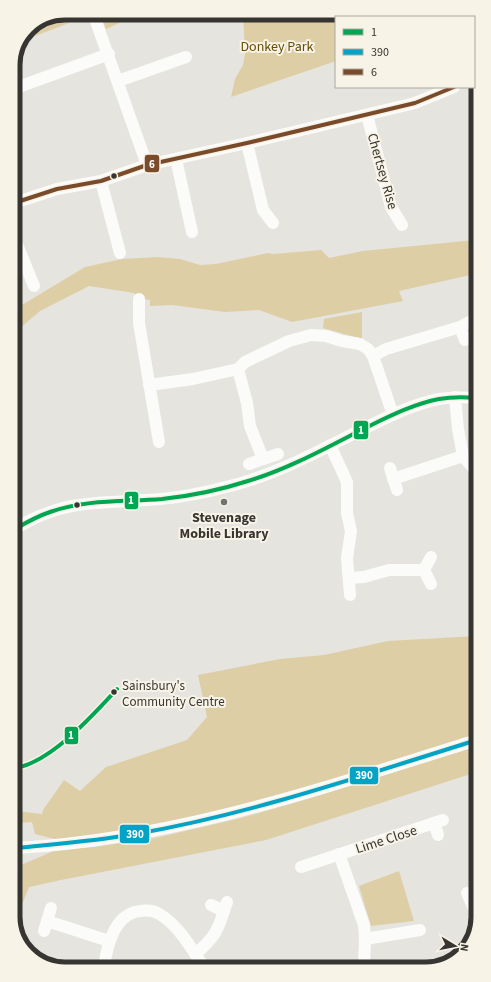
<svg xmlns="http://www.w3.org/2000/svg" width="491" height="982" font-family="'Source Sans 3',sans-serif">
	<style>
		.green { fill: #ddcea6 }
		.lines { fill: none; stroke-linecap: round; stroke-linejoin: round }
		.minor { stroke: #fbfbfa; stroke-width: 12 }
		.bus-1-casing { stroke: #f8f3e7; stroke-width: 7 }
		.bus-2-casing { stroke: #f8f3e7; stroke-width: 7 }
		.bus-3-casing { stroke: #f8f3e7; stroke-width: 7 }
		.bus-1 { stroke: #00a651; stroke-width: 4 }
		.bus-2 { stroke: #03a3c6; stroke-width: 4 }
		.bus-3 { stroke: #7a4b2a; stroke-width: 4 }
		.bus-dot { fill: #373531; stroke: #f8f3e7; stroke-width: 1.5 }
		.poi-dot { fill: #74726e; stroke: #f8f3e7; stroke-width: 1.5 }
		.labels { text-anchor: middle; stroke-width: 4; stroke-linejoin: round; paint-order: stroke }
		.bus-label { font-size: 13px; fill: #373531; stroke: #f8f3e7; text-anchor: start }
		.park-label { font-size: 14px; fill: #654e01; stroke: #f8f3e7 }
		.street-label { font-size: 14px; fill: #373531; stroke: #f8f3e7 }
		.poi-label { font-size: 14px; font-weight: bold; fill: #373531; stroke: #f8f3e7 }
		.rim { fill: none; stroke: #373531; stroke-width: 5 }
		.line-badge { stroke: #f8f3e7; stroke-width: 1.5 }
		.badge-label { font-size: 11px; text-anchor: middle; font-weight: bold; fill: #fff }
	</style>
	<rect width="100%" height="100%" fill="#e6e4de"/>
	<g class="green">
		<polygon points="65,13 80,13 82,18 30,38 28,30 28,28"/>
		<polygon points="100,13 177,13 136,22 126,20 106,29"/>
		<polygon points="243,13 430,13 440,17 336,17 336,61 231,97 235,79 243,65 245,54"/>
		<polygon points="475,240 475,274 399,291 403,301 292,322 259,310 225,312 172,305 150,306 150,300 138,298 134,293 89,286 40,311 14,333 14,313 22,305 85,267 122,259 158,257 180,259 200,265 216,264 268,253 273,254 321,250 329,258 363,251"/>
		<polygon points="362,312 362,339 323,328 324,319"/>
		<polygon points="477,636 477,734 315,785 221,811 117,832 58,840 35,834 32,822 18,823 18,838 16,839 16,811 42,814 43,810 64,780 80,791 106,767 187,740 207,717 198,675 280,659 324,655 388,641"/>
		<polygon points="477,746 477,772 266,840 61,880 29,887 17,917 17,865 21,865 56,850 94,847 155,838 241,818 294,803"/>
		<polygon points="399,871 414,921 371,926 359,886"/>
	</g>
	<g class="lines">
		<g class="minor">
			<polyline points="93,13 147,165"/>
			<polyline points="118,81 186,57"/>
			<polyline points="13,89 109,54"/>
			<polyline points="367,115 391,207 402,225"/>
			<polyline points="247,143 263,210 273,223"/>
			<polyline points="176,159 192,232"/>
			<polyline points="101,181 120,253"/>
			<polyline points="14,203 57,189 101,181 147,165 247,143 415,103 454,87"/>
			<polyline points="14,237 34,286"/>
			<polyline points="139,299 139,323 159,442"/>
			<polyline points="460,327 465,340"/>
			<polyline points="238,369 247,403 250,426 263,459"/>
			<polyline points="149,385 193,379 238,369 245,362 266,352 289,341 311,335 326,336 342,341 360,344 368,349 373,356"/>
			<polyline points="455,397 458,429 463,456 476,471"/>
			<polyline points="393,415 373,356 386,349 460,327 475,319"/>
			<polyline points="330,445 347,482 347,513 351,531 347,558 350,595"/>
			<polyline points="249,464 278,454"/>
			<polyline points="390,468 397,490"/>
			<polyline points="393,479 463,456"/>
			<path d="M15,529C65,497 105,504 161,499C184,497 207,492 230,486C279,474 324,448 369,426C392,415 414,404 439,399C451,397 463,397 476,398"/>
			<polyline points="424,570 431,557"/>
			<polyline points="349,578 364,577 389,570 424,570 431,584"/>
			<polyline points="434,823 438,835"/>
			<path d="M17,848C176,839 326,787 477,740"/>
			<polyline points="339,854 364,925 365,939 364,966"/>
			<polyline points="301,867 443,820"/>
			<polyline points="467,893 478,918"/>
			<polyline points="211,905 224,911"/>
			<polyline points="47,921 109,941"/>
			<polyline points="44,931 51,908"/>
			<polyline points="365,939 420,930"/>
			<path d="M195,954C217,936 218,929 227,902"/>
			<path d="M105,968C104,961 106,955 108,947C113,930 121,913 140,911C147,910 155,911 161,915C180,927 192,950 204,967"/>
		</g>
		<g class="bus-1-casing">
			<g id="bus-1">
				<path d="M15,529C27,522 38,516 50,512C86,499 125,502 162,499C191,496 220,490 248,481C288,469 326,448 363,429C388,417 413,404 439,399C451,397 464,397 476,398"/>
				<path d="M16,768C52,761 93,715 117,689"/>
			</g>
		</g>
		<g class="bus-2-casing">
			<path id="bus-2" d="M17,848C56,844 96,841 135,834C251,814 364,775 477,740"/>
		</g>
		<g class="bus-3-casing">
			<polyline id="bus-3" points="14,203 57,189 101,181 147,165 247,143 415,103 454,87"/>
		</g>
		<use href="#bus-1" class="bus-1"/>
		<use href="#bus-2" class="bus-2"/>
		<use href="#bus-3" class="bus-3"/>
	</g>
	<g class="bus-dot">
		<circle cx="114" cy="176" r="3.5"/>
		<circle cx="77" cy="505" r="3.5"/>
		<circle cx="114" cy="692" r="3.5"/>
	</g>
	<circle class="poi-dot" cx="224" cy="502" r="4"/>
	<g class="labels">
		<g class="bus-label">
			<text x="122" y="690">Sainsbury's<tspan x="122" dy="16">Community Centre</tspan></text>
		</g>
		<g class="park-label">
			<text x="277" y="51">Donkey Park</text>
		</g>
		<g class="street-label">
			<text transform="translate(383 171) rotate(74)" y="5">Chertsey Rise</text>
			<text transform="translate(386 839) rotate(-18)" y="5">Lime Close</text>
		</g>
		<g class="poi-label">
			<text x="224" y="522">Stevenage<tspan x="224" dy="16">Mobile Library</tspan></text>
		</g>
	</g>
	<path d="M0 0H491V982H0ZM65 20H426A45 45 0 0 1 471 65V917A45 45 0 0 1 426 962H65A45 45 0 0 1 20 917V65A45 45 0 0 1 65 20Z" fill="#f8f3e7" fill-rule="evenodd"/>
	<path class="rim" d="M65 20H426A45 45 0 0 1 471 65V917A45 45 0 0 1 426 962H65A45 45 0 0 1 20 917V65A45 45 0 0 1 65 20Z"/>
	<g class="line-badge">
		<rect x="144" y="154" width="16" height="19" rx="4" fill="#7a4b2a"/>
		<rect x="353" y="420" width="16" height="20" rx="4" fill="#00a651"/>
		<rect x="124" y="491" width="15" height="19" rx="4" fill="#00a651"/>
		<rect x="64" y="726" width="15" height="19" rx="4" fill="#00a651"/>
		<rect x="349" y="766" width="30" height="19" rx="4" fill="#03a3c6"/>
		<rect x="119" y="824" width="31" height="20" rx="4" fill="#03a3c6"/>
	</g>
	<g class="badge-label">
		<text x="152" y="168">6</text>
		<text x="361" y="434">1</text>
		<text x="131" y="504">1</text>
		<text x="71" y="739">1</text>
		<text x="364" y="779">390</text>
		<text x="135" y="838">390</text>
	</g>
	<rect x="335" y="16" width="140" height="72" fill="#f8f3e7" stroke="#aba79e"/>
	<rect x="343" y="29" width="20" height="6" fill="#00a651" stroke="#aba79e"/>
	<text x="371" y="36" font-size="12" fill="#373531">1</text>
	<rect x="343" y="49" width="20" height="6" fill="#03a3c6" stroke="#aba79e"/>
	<text x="371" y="56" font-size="12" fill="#373531">390</text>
	<rect x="343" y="69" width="20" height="6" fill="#7a4b2a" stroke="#aba79e"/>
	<text x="371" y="76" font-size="12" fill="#373531">6</text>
	<g transform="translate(455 946) rotate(100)" stroke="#f8f3e7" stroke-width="3" paint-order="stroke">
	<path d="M0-3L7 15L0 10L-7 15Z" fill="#373531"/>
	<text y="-6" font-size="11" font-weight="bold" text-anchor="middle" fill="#373531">N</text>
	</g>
</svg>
